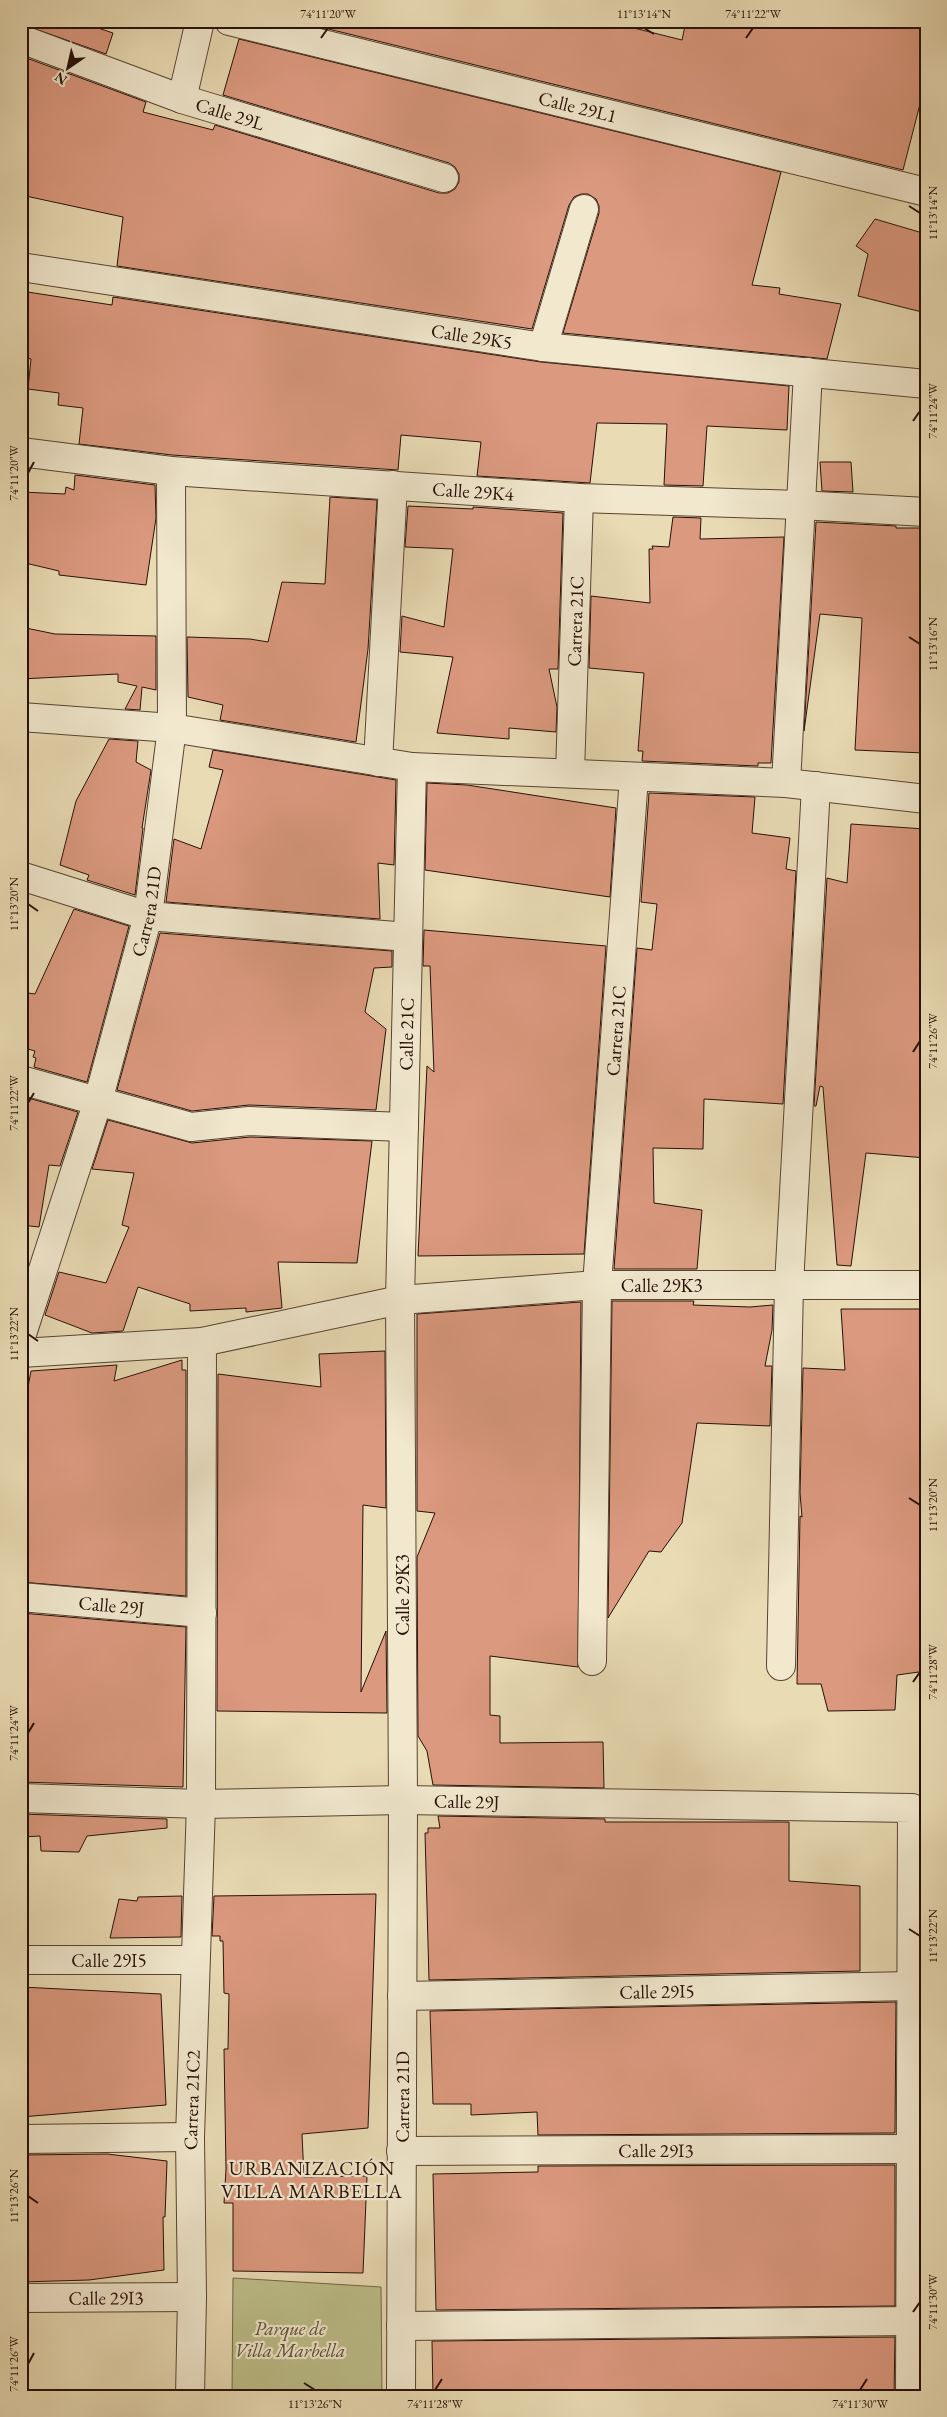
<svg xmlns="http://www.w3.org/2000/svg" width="947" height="2417" font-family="'EB Garamond',serif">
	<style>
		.green { fill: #bcbe89; stroke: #726748 }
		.building { fill: #db997f; stroke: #271007 }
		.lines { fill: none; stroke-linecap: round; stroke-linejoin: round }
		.street-casing { stroke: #584332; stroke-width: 30 }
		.street { stroke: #f1e8ce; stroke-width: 28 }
		.ticks { fill: none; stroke: #271007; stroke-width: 2 }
		.labels { text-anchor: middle; stroke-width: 4.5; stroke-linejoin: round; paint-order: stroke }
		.street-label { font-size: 19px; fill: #271007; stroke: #f1e8ce }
		.park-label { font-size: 19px; font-style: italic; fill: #5b4d34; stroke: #f1e8ce }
		.neighbourhood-label { font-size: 20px; letter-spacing: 1px; fill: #271007; stroke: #f1e8ce }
		.neatline { fill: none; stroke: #271007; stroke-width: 2 }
		.ticks-label { font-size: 12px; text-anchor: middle; fill: #271007 }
	</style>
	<rect width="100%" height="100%" fill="#e9dbb4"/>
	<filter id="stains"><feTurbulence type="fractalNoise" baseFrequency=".004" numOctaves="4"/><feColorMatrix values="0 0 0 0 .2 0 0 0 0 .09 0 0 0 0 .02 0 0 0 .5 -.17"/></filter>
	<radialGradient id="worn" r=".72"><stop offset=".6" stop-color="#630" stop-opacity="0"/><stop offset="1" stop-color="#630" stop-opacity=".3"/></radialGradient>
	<polygon class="green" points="233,2278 381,2287 382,2396 232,2396"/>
	<g class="building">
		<polygon points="21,21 77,21 113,33 106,54 21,24"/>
		<polygon points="296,21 606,21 682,40 686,21 926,21 926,81 903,170"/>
		<polygon points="239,39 781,172 752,285 780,288 779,294 841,304 827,359 563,333 599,213 599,206 596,199 588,194 581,194 574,197 569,205 532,329 117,266 123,217 21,195 21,56 146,102 143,112 213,130 215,125 439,193 448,193 455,189 459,182 459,174 455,167 449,163 223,95"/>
		<polygon points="875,219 926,234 926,313 858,296 868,254 856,246"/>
		<polygon points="21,291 112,305 113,297 541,362 789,386 787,430 707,426 703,486 664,485 667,424 597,423 590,483 477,476 481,442 401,435 398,470 172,455 79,444 83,408 58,405 59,393 28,389 31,359 26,358 27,349 21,348"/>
		<polygon points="820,462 851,462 853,492 822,491"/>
		<polygon points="75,475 155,485 156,518 146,585 59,575 59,571 21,562 21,492 65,494 66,487 74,490"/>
		<polygon points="330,497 377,500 368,649 356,742 220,720 223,705 188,697 187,637 250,639 268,642 282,582 325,584"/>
		<polygon points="408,506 473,509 473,507 563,513 558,669 549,669 557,707 556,732 509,728 509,739 437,733 453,657 400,652 402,616 444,627 453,549 405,547"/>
		<polygon points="673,517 701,518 700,539 784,537 771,763 758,763 758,766 642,761 643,751 638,751 644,673 589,668 591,596 650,603 649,549 653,549 652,546 669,547"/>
		<polygon points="816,522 896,526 896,528 926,528 924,753 855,750 862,618 820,614 804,731"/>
		<polygon points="21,627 55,634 156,636 156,690 142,687 140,710 125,709 137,686 118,682 118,674 21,679"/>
		<polygon points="109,739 138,741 136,762 151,770 142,828 143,828 135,895 87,880 89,875 60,865 76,801"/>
		<polygon points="213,750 396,780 394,865 378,863 380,919 166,902 174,839 201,849 223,770 209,767"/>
		<polygon points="427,783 467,785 616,808 610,897 425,870"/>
		<polygon points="649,793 755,797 752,833 790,838 786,869 796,871 783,1104 704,1099 703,1149 653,1148 654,1203 702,1210 697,1269 614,1269 637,948 652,950 657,904 641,902"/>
		<polygon points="851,824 925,829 922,878 926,878 926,1158 866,1153 851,1266 837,1265 823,1087 820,1086 816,1106 814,1106 827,878 847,883"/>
		<polygon points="74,909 129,926 87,1082 34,1067 36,1058 33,1057 35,1051 21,1047 21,992 35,994"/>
		<polygon points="424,930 606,946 584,1254 418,1256 427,1066 434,1072 430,966 423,966"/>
		<polygon points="160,933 392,951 392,967 374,968 365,1012 386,1029 376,1110 249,1105 192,1111 117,1090"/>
		<polygon points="28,1098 78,1112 60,1166 49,1165 39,1227 21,1225 21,1126"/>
		<polygon points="108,1120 192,1143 250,1137 372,1141 357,1263 278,1262 282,1308 246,1312 246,1308 190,1311 190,1304 138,1287 123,1331 92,1333 45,1315 59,1272 106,1283 129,1227 122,1225 134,1173 92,1169"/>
		<polygon points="612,1301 694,1301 693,1305 750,1307 773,1305 772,1330 765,1366 772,1366 770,1426 697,1423 682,1523 661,1552 649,1551 608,1618"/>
		<polygon points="581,1302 578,1667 490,1656 490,1715 500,1716 500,1743 603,1742 604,1788 433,1785 427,1751 418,1736 417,1557 435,1513 417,1511 417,1314"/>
		<polygon points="841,1309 926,1309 926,1553 921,1610 926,1671 897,1675 895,1710 828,1711 821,1684 797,1684 800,1516 802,1517 800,1493 803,1368 845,1370"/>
		<polygon points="385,1351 386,1508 363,1505 361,1692 386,1631 387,1713 217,1711 218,1374 321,1387 319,1354"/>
		<polygon points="182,1360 182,1370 186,1370 186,1596 21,1582 21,1424 31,1371 117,1365 114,1381"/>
		<polygon points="21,1613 186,1627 183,1787 21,1782"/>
		<polygon points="21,1814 167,1819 167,1828 87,1836 79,1852 41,1851 40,1836 21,1837"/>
		<polygon points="438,1816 605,1819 605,1822 789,1822 789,1881 860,1886 860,1971 429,1980 425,1833 428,1833 428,1828 440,1828"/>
		<polygon points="376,1894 368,2128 302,2134 304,2177 367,2176 363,2273 233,2271 233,2203 224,2203 226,2169 224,2049 228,2049 229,1994 224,1993 223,1941 220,1941 220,1936 212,1936 214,1896"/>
		<polygon points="182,1896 181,1937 110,1938 119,1899 137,1901 138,1897"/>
		<polygon points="21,1987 161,1994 166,2105 21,2117"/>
		<polygon points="896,2002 895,2133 538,2135 537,2112 471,2115 471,2104 433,2104 430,2011"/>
		<polygon points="107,2154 167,2161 165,2217 163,2217 164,2270 89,2280 21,2282 21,2155"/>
		<polygon points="895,2165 895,2306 436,2310 433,2174 538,2172 538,2166"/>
		<polygon points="895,2337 894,2396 433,2396 432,2341"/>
	</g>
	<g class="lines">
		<g class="street-casing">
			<g id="street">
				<path id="s1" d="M229,21L926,192"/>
				<path id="s2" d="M21,39L182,99L444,178"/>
				<polyline points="182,99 200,21"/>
				<path id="s3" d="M21,267L543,347L926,384"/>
				<polyline points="543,347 584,209"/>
				<path id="s4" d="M21,452L171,471L579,498L799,505L926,512"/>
				<polyline points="21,717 172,728 412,767 786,783 926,799"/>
				<polyline points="378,762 393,485"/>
				<path id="s5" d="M570,773L579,498"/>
				<polyline points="786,783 808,372"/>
				<polyline points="21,876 148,916 408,937"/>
				<polyline points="21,1080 191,1127 249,1121 404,1127"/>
				<path id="s6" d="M21,1337L98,1101L148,916L172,728L171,471"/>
				<path id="s7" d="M21,1353L202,1342L400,1300L597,1285H926"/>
				<path id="s8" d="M21,1597L202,1613"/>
				<path id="s9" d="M592,1661L597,1285L634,777"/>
				<polyline points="781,1666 789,1285 816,786"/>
				<path id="s10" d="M21,1798L201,1804L403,1800L912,1808L910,2396"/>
				<path id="s11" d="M21,1960H195"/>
				<path id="s12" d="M402,1996L912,1986"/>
				<polyline points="21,2139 190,2137"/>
				<path id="s13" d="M401,2151L911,2149"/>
				<path id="s14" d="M21,2298L192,2297"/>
				<polyline points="401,2326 910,2321"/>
				<path id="s15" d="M190,2396L192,2297L190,2137L201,1804L202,1342"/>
				<path id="s16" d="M401,2396L403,1800L400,1300L412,767"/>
			</g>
		</g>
		<use href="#street" class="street"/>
	</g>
	<path class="ticks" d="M644,28L654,34M321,38L328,28M746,38L753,28M909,206L920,213M913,421L920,411M28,473L34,462M909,637L920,644M28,904L38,911M913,1052L920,1041M28,1103L34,1093M28,1334L38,1341M909,1498L920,1505M913,1682L920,1672M28,1733L34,1723M909,1929L920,1936M28,2196L38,2203M913,2312L920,2302M28,2364L34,2353M304,2383L315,2390M435,2390L442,2379M860,2390L867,2379"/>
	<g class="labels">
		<g class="street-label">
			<text dy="7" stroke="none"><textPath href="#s1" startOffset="359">Calle 29L1</textPath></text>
			<text dy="7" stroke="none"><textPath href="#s2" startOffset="222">Calle 29L</textPath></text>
			<text dy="7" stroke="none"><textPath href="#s3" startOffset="456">Calle 29K5</textPath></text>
			<text dy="7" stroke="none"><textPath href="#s4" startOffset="454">Calle 29K4</textPath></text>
			<text dy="7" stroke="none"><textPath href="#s5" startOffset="152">Carrera 21C</textPath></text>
			<text dy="7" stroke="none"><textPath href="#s6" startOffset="444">Carrera 21D</textPath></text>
			<text dy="7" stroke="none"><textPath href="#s9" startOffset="631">Carrera 21C</textPath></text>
			<text dy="7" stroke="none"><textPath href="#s16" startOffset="1362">Calle 21C</textPath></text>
			<text dy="7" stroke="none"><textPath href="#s7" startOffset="646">Calle 29K3</textPath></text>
			<text transform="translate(402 1595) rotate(-90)" y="7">Calle 29K3</text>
			<text dy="7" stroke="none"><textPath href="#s8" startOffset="91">Calle 29J</textPath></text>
			<text dy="7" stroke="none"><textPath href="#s10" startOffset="446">Calle 29J</textPath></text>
			<text dy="7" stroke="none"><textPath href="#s11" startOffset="88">Calle 29I5</textPath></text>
			<text dy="7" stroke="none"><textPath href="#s12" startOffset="255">Calle 29I5</textPath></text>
			<text dy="7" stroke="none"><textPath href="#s16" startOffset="299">Carrera 21D</textPath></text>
			<text dy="7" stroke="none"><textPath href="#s15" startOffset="296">Carrera 21C2</textPath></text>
			<text dy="7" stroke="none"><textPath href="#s13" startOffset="255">Calle 29I3</textPath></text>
			<text dy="7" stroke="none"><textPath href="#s14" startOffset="85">Calle 29I3</textPath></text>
		</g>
		<g class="park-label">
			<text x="290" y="2335">Parque de<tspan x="290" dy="22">Villa Marbella</tspan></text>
		</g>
		<g class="neighbourhood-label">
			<text x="312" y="2175">URBANIZACIÓN<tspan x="312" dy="23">VILLA MARBELLA</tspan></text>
		</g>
	</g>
	<rect width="947" height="2417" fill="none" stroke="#e9dbb4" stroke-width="55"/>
	<g transform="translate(68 68) rotate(214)" stroke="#f1e8ce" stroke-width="4" paint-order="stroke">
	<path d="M0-4L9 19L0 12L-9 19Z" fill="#271007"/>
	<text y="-8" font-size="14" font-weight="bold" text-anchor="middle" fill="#271007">N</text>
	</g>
	<rect x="28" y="28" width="892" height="2362" class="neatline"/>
	<g class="ticks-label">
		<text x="328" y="18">74°11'20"W</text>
		<text x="644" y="18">11°13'14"N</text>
		<text x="753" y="18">74°11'22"W</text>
		<text transform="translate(933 213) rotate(-90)" y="4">11°13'14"N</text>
		<text transform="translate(933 411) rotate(-90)" y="4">74°11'24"W</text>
		<text transform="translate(14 473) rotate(-90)" y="4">74°11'20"W</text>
		<text transform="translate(933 644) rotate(-90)" y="4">11°13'16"N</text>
		<text transform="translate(14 904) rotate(-90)" y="4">11°13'20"N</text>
		<text transform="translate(933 1041) rotate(-90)" y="4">74°11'26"W</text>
		<text transform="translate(14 1103) rotate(-90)" y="4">74°11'22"W</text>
		<text transform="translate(14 1334) rotate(-90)" y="4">11°13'22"N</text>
		<text transform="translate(933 1505) rotate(-90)" y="4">11°13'20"N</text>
		<text transform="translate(933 1672) rotate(-90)" y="4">74°11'28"W</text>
		<text transform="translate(14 1733) rotate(-90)" y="4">74°11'24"W</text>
		<text transform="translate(933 1936) rotate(-90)" y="4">11°13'22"N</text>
		<text transform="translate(14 2196) rotate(-90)" y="4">11°13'26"N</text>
		<text transform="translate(933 2302) rotate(-90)" y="4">74°11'30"W</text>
		<text transform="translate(14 2364) rotate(-90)" y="4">74°11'26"W</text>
		<text x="315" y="2408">11°13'26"N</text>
		<text x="435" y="2408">74°11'28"W</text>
		<text x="860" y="2408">74°11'30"W</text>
	</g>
	<rect width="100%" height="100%" filter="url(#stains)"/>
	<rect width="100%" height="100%" fill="url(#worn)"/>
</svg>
